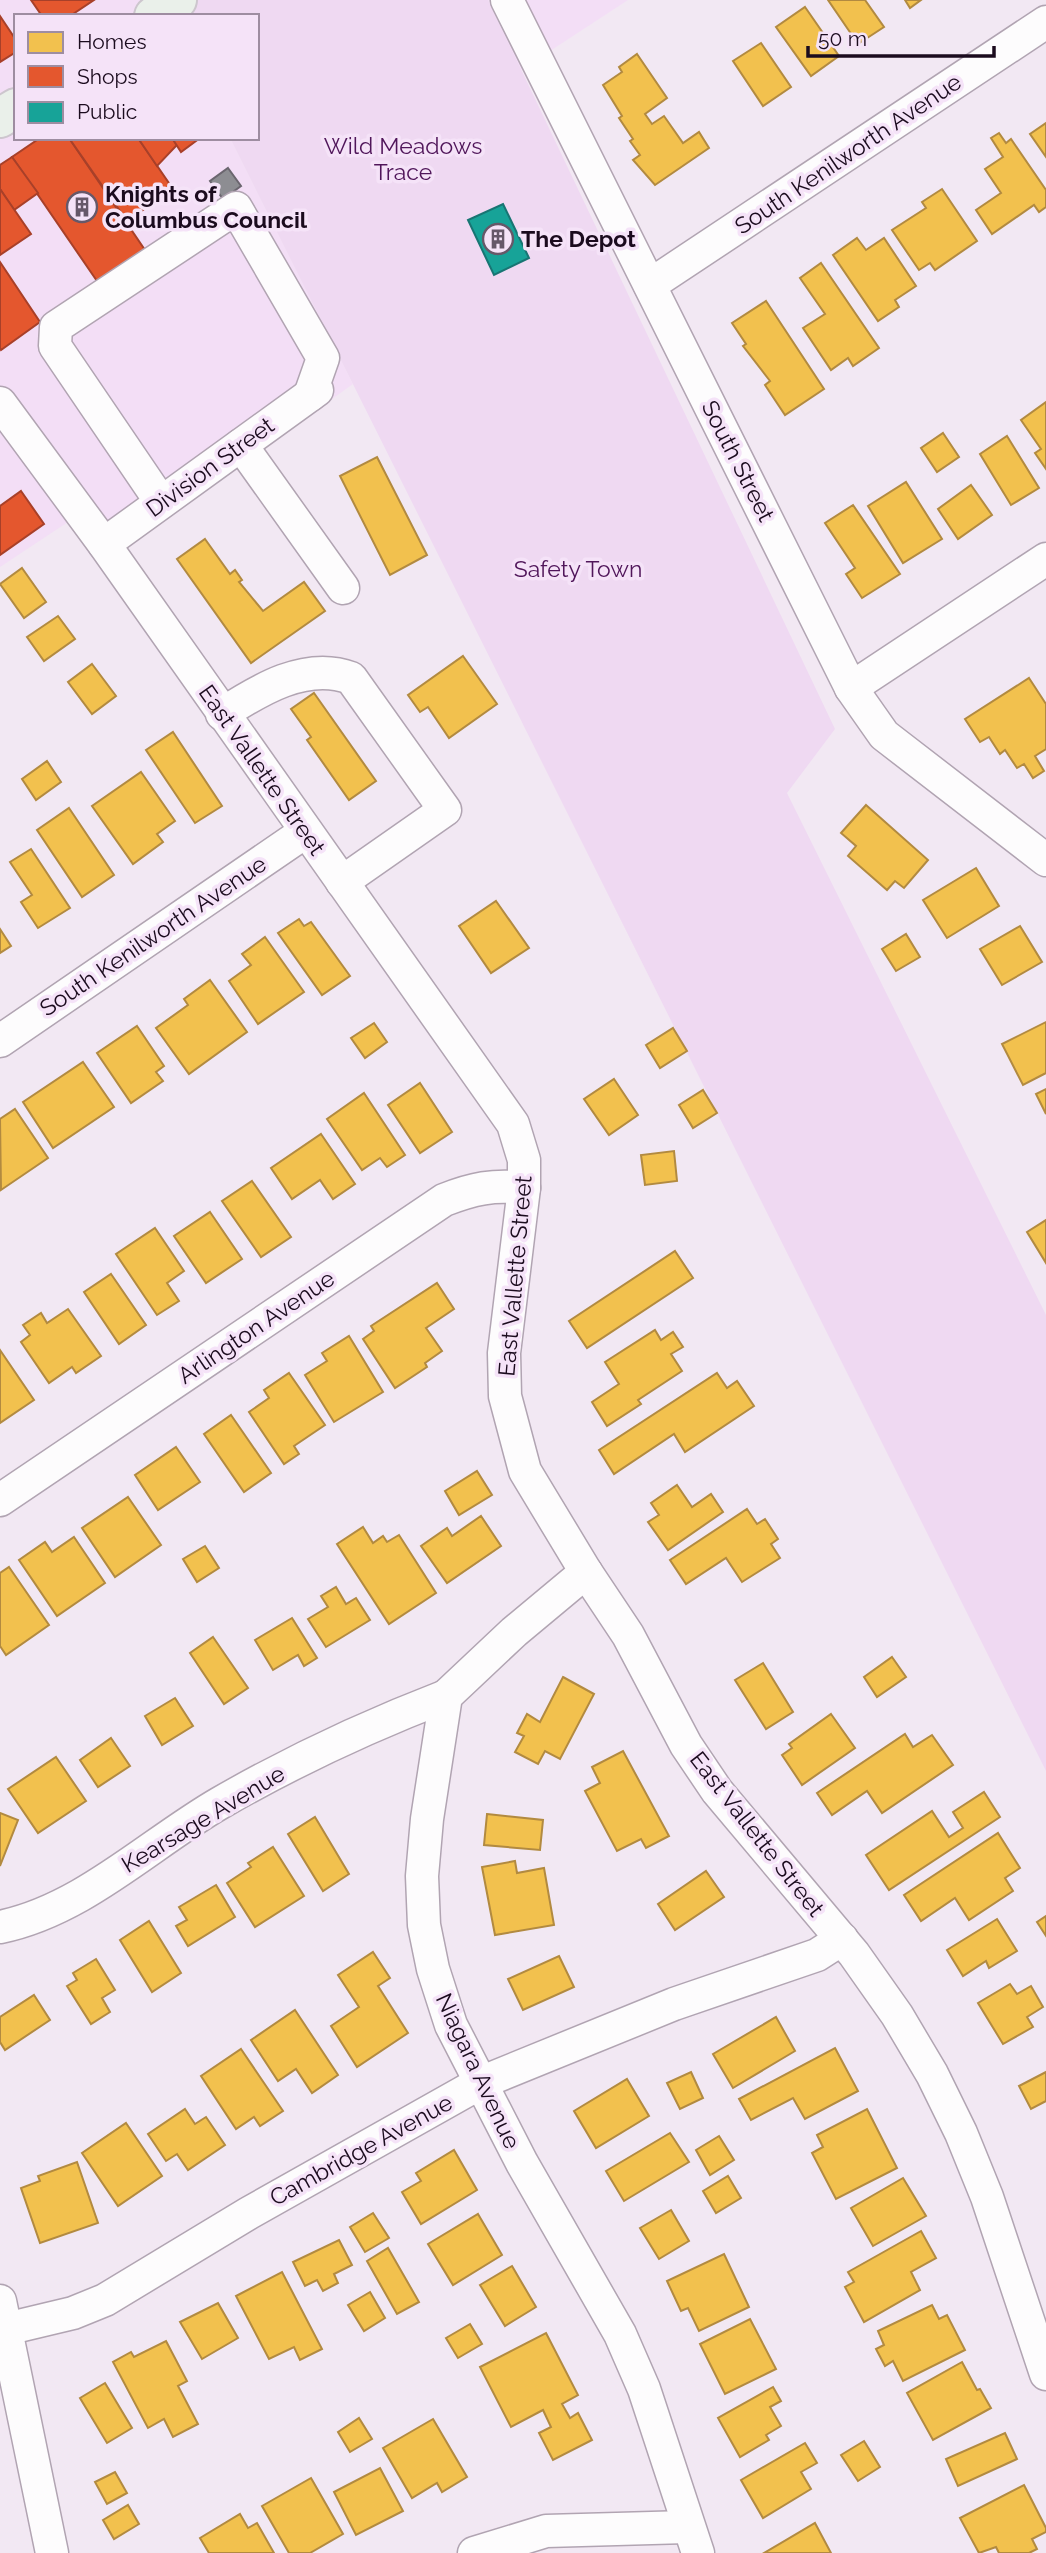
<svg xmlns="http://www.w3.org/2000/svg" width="1046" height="2553" font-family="Raleway,sans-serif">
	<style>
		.built { fill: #f3def6 }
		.green { fill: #efd9f2 }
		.homes { fill: #f2c14e; stroke: #b28a40; stroke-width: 2 }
		.shops { fill: #e4572e; stroke: #a84029; stroke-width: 2 }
		.public { fill: #17a398; stroke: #187573; stroke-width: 2 }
		.industry { fill: #8d8d92; stroke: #6b666f; stroke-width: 2 }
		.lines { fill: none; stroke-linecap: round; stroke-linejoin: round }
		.minor-casing { stroke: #b1a4b2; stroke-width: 35 }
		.major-casing { stroke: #cdc6ce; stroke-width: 42 }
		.minor { stroke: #fdfcfd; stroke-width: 32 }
		.major { stroke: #eaf0ea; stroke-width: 38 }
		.labels { text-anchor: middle; stroke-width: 7; stroke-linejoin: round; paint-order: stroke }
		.park-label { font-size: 23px; fill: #50165a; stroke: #f5e3f8 }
		.street-label { font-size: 23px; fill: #1b0b1e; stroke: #f5e3f8 }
		.poi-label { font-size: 23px; font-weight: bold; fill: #1b0b1e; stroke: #f5e3f8; text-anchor: start }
	</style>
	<rect width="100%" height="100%" fill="#f2e8f3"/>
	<g class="built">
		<polygon points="0,0 161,0 169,16 16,16 16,138 230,138 353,384 116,554 0,392"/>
		<polygon points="488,0 628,0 521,70"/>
		<polygon points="0,429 68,522 0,567"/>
	</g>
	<polygon class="green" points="161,0 488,0 835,729 787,793 1046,1315 1046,1771 230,138 257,138 257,16 169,16"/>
	<g class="homes">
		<polygon points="828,0 865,0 884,27 858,44"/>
		<polygon points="905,0 921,0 910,8"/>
		<polygon points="805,7 839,56 811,76 776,27"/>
		<polygon points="761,43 791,87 763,106 733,61"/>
		<polygon points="637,54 667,98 645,114 652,124 664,116 683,143 699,132 709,148 655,185 633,160 640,155 630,141 633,139 619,118 622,116 603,85 622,72 619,67"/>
		<polygon points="1046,123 1046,157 1030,134"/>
		<polygon points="999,133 1006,143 1011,139 1046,190 1046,207 1039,212 1034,205 992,234 976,210 1001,193 985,169 1003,157 991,138"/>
		<polygon points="942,189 977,241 935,270 930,263 919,270 892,230 926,208 922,202"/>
		<polygon points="857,238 866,250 884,238 916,286 895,300 899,307 878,321 833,255"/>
		<polygon points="821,263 879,348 853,366 848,358 831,370 803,328 825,314 800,278"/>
		<polygon points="766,301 824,389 785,415 765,385 770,381 743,346 746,344 732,323"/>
		<polygon points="1046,402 1046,469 1035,453 1041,449 1021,420"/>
		<polygon points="943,433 959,457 937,472 921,448"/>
		<polygon points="1007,436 1039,488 1011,505 980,454"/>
		<polygon points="377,457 427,555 390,575 340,476"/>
		<polygon points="906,482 942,539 903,563 868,506"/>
		<polygon points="971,485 992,515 958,539 938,509"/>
		<polygon points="853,505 900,574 862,598 846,574 855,568 825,523"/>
		<polygon points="205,539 230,574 235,570 242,580 239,582 263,611 304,582 325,611 251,663 177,559"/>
		<polygon points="22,568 46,602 24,618 0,584"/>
		<polygon points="58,616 75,639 44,661 27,637"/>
		<polygon points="463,656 497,704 449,738 428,707 420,712 408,695"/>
		<polygon points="92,664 116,696 92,714 68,682"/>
		<polygon points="1029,678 1046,704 1046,749 1035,756 1044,771 1033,778 1024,764 1017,768 1005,750 1000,754 989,737 980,742 965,719"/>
		<polygon points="314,693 376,781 349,800 307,740 311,737 291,709"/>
		<polygon points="173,732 222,806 195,823 146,750"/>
		<polygon points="47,761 61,782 36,800 22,779"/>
		<polygon points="141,772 175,821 157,834 163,842 133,864 92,806"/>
		<polygon points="866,805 928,860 904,888 895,881 887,890 848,856 856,846 841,833"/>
		<polygon points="69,808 114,875 82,897 37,830"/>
		<polygon points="31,849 70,908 38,928 21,902 32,895 10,862"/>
		<polygon points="976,868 999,906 947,938 923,900"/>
		<polygon points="496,901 529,948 491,973 459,926"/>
		<polygon points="299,919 304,926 311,922 350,976 322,995 278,933"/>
		<polygon points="1020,926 1042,962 1002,985 980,949"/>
		<polygon points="0,929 11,946 0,953"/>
		<polygon points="906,934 920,957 896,971 882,949"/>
		<polygon points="265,937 304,992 258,1024 229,981 251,965 242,954"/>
		<polygon points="210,980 247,1032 189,1074 156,1028 188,1005 184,999"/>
		<polygon points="1046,1022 1046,1073 1023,1085 1002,1044"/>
		<polygon points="374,1023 387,1042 365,1058 351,1038"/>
		<polygon points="137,1026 164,1066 156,1072 163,1081 131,1103 97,1053"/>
		<polygon points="673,1028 687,1051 660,1068 646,1045"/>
		<polygon points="83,1062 114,1107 53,1148 23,1102"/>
		<polygon points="614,1079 638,1115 609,1135 584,1099"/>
		<polygon points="420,1083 452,1132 420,1153 388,1105"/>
		<polygon points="1046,1089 1046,1114 1036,1094"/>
		<polygon points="703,1090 717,1113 693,1128 679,1105"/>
		<polygon points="364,1093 405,1155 387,1167 380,1158 362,1170 327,1119"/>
		<polygon points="15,1109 48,1158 1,1190 0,1119"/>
		<polygon points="321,1134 355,1184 333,1199 320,1180 292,1199 271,1168"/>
		<polygon points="674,1151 677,1181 645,1185 641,1155"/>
		<polygon points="252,1181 291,1237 261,1257 222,1201"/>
		<polygon points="210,1212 242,1259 206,1283 174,1236"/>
		<polygon points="1046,1220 1046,1263 1027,1232"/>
		<polygon points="155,1228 184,1271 167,1283 179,1301 157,1315 116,1254"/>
		<polygon points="675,1251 693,1278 587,1348 569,1321"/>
		<polygon points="111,1274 146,1325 119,1344 84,1292"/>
		<polygon points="437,1283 454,1309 426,1328 442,1351 425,1363 427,1367 395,1388 363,1339 374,1331 371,1326"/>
		<polygon points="68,1309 101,1356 76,1373 72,1367 49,1383 21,1342 30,1335 23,1325 41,1313 47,1323"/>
		<polygon points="655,1330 661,1340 673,1332 683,1347 671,1354 682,1371 638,1400 641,1404 607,1426 592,1402 619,1384 605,1362"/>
		<polygon points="349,1336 383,1392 334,1422 305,1375 327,1361 322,1353"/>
		<polygon points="0,1350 34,1400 0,1423"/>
		<polygon points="289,1373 325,1425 294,1446 299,1454 284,1464 249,1412 269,1398 264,1390"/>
		<polygon points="717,1373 727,1388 737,1381 754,1406 685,1452 674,1434 614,1474 599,1450"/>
		<polygon points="231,1415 271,1473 244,1492 204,1434"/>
		<polygon points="176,1447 200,1482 158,1510 135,1475"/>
		<polygon points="477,1471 492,1495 459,1515 445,1491"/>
		<polygon points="677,1485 692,1507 711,1494 723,1512 668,1550 648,1522 659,1515 651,1503"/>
		<polygon points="128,1497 161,1545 115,1577 82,1528"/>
		<polygon points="747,1509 757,1524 765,1519 778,1539 771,1544 780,1558 742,1582 726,1558 686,1584 670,1560"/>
		<polygon points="481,1516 501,1546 447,1583 421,1546 447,1528 452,1536"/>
		<polygon points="363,1527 373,1543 383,1536 387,1542 399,1535 436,1593 389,1624 337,1544"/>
		<polygon points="74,1537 105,1583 57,1616 19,1560 45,1542 52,1552"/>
		<polygon points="205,1546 219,1568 197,1582 183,1559"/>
		<polygon points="9,1567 49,1625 6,1655 0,1646 0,1573"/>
		<polygon points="336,1587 346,1604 356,1598 370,1620 326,1647 308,1619 328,1607 321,1596"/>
		<polygon points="292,1618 317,1658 304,1666 298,1655 273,1670 255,1640"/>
		<polygon points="213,1637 248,1688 224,1704 190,1653"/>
		<polygon points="892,1657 906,1677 877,1697 864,1677"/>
		<polygon points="763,1663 793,1712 766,1729 735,1680"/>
		<polygon points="563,1677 594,1694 560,1759 545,1751 538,1764 515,1752 524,1736 517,1733 527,1714 540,1722"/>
		<polygon points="175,1698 193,1726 162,1745 145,1716"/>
		<polygon points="831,1714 855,1748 802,1785 782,1755 792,1748 789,1744"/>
		<polygon points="905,1734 913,1747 932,1735 953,1765 882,1813 867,1791 832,1815 817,1793"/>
		<polygon points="111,1738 130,1766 98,1787 80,1760"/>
		<polygon points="623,1751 669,1836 646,1848 641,1839 617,1851 585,1791 600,1783 592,1767"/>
		<polygon points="56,1757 86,1801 38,1833 8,1789"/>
		<polygon points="984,1792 1000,1817 889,1890 866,1855 932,1811 949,1837 963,1828 953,1812"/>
		<polygon points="0,1813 18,1820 0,1866"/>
		<polygon points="487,1814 543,1820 540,1850 484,1845"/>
		<polygon points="315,1817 349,1874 323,1891 288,1834"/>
		<polygon points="998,1833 1020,1868 1005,1878 1013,1891 969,1920 955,1898 921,1921 904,1895"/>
		<polygon points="273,1847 304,1896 255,1927 227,1883 251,1867 248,1863"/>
		<polygon points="515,1861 517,1873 544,1868 554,1925 495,1935 482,1867"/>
		<polygon points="706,1871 724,1897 675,1930 658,1904"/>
		<polygon points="216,1885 235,1917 188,1946 176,1926 187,1920 179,1907"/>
		<polygon points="1046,1916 1046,1936 1037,1922"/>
		<polygon points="997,1919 1017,1951 989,1968 986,1961 963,1976 947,1950"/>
		<polygon points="149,1921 181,1973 152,1992 120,1940"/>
		<polygon points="373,1952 390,1978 378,1986 408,2033 357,2067 331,2026 359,2007 338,1975"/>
		<polygon points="559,1956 574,1987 523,2010 508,1979"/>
		<polygon points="96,1959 115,1990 102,1998 110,2012 91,2024 67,1986 77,1980 73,1973"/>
		<polygon points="1010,1984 1017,1994 1031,1986 1043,2007 1027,2017 1033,2027 1003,2044 978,2003"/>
		<polygon points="34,1995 50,2020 5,2050 0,2042 0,2017"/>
		<polygon points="295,2010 338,2075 312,2093 296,2069 278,2081 251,2040"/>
		<polygon points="776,2017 795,2051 733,2088 713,2054"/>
		<polygon points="835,2048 858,2091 805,2119 793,2098 751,2120 739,2099"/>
		<polygon points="241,2049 283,2111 260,2126 254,2117 236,2129 201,2076"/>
		<polygon points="691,2072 703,2098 680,2109 667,2083"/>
		<polygon points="1046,2072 1046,2101 1031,2109 1019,2086"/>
		<polygon points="627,2079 649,2116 596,2148 574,2111"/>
		<polygon points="185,2109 195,2124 206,2117 225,2145 188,2170 177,2154 166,2161 148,2134"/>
		<polygon points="867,2109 897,2168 836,2199 812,2153 823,2147 817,2135"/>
		<polygon points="126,2123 162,2176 118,2206 82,2153"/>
		<polygon points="670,2133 689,2162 624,2201 606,2171"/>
		<polygon points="719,2136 734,2160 710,2175 696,2150"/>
		<polygon points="454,2150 477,2190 421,2224 402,2192 421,2181 416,2173"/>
		<polygon points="77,2162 98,2223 40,2243 21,2188 40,2181 38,2176"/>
		<polygon points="728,2176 741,2198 716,2213 703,2191"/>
		<polygon points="903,2178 926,2216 873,2246 851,2208"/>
		<polygon points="671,2210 689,2241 659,2259 640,2228"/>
		<polygon points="373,2213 389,2238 365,2252 350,2227"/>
		<polygon points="478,2214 502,2255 453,2285 428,2244"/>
		<polygon points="921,2231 936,2258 911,2272 920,2290 864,2322 845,2287 854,2282 848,2272"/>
		<polygon points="339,2240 352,2265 334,2274 338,2283 323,2291 317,2280 305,2286 293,2262"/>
		<polygon points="388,2248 419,2302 397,2314 367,2261"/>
		<polygon points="724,2254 749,2307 699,2331 688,2308 681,2311 667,2281"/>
		<polygon points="512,2266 536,2307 505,2326 480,2285"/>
		<polygon points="282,2272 322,2349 300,2360 294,2347 269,2359 236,2296"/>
		<polygon points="370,2292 385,2318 364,2331 348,2305"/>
		<polygon points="218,2303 238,2338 202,2359 180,2322"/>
		<polygon points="932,2305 939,2319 947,2315 965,2350 903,2381 893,2361 885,2366 876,2349 884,2345 878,2331"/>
		<polygon points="750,2319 776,2369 725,2394 700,2344"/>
		<polygon points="470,2324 482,2344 458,2358 446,2338"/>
		<polygon points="546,2333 578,2395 562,2404 570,2418 578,2413 592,2440 553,2460 539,2433 551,2427 543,2410 511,2427 480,2367"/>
		<polygon points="166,2341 187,2381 178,2386 198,2424 173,2437 164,2419 148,2428 113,2362 131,2352 134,2357"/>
		<polygon points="962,2362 977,2390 980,2389 991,2408 933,2440 907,2393"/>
		<polygon points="105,2383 132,2428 107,2443 80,2398"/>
		<polygon points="773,2387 781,2401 770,2407 781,2426 766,2435 769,2440 740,2457 718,2418"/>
		<polygon points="359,2418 372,2439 350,2452 338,2432"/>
		<polygon points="433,2419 467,2477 442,2492 437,2483 412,2498 383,2448"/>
		<polygon points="1005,2433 1017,2459 958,2486 946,2459"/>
		<polygon points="864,2441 880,2467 858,2481 841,2455"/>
		<polygon points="805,2443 817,2463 801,2472 811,2489 763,2518 741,2480"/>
		<polygon points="380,2468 403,2511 356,2535 334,2492"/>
		<polygon points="115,2472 127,2493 107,2504 95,2482"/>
		<polygon points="311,2478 343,2534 310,2553 289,2553 262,2506"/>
		<polygon points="1024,2485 1046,2528 1046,2532 1032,2539 1037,2549 1029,2553 999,2553 996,2547 979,2553 960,2518"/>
		<polygon points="128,2505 139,2524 114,2539 103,2520"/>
		<polygon points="240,2514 248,2528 257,2523 274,2553 209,2553 200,2538"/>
		<polygon points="815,2523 831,2553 764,2553"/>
	</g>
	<g class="shops">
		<polygon points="31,0 94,0 70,16 42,16"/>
		<polygon points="0,16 16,40 16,52 0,62"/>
		<polygon points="40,138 69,138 147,253 99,284 12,157"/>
		<polygon points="69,138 138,138 173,189 127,221"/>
		<polygon points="138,138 172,138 177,145 157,166"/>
		<polygon points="172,138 200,138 181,152"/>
		<polygon points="12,157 38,193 14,210 0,189 0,165"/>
		<polygon points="0,189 31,234 0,255"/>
		<polygon points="0,262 40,322 1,350 0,348"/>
		<polygon points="21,491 44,524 0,555 0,506"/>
	</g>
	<polygon class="public" points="503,204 529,258 494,275 468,220"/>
	<polygon class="industry" points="228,168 241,186 223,199 210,181"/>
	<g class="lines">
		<g class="minor-casing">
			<g id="minor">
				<polyline points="507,0 851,688 884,735 1046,860"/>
				<polyline points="650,285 1046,22"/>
				<polyline points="0,403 104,544 513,1124 524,1160 524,1188 504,1353 505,1396 525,1471 586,1572 628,1635 686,1745 717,1791 854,1954 897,2015 932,2074 961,2133 987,2197 1046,2374"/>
				<polyline points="241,445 343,588"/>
				<polyline points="161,502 55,346 56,327 236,208 323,358 310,395"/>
				<polyline points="104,544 317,390"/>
				<polyline points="851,688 1046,559"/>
				<path d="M222,714C259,690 306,661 351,678L445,810L342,882"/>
				<polyline points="0,1041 305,832"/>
				<path d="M0,1500L444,1200C472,1189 494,1184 524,1188"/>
				<polyline points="586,1572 514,1632 446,1696 427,1819 422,1876 424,1925 433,1969 451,2025 522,2163 620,2334 644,2389 698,2553"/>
				<path d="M0,1927C83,1910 149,1844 220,1803C293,1761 368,1726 446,1696"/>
				<polyline points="0,2301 52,2553"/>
				<polyline points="6,2329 73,2313 105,2300 249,2213 480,2083 674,2004 817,1955 842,1939"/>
				<polyline points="474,2553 546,2531 687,2527"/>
			</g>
		</g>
		<g class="major-casing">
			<g id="major">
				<polyline points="154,16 177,0"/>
				<polyline points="0,118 16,108"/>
			</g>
		</g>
		<use href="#minor" class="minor"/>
		<use href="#major" class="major"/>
	</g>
	<defs>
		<g id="building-ring" transform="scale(1.575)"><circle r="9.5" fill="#f5e3f8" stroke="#665869" stroke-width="1.5"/><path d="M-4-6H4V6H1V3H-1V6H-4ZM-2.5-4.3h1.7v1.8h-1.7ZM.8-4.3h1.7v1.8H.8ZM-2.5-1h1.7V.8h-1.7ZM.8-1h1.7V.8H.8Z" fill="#665869"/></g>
	</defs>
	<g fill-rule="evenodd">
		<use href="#building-ring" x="82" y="207"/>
		<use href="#building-ring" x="498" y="239"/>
	</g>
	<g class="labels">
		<g class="park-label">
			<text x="403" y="154">Wild Meadows<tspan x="403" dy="26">Trace</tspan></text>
			<text x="578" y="577">Safety Town</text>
		</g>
		<g class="street-label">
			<text transform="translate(848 154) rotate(-34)" y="8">South Kenilworth Avenue</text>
			<text transform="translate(738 461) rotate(63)" y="8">South Street</text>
			<text transform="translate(210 467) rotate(-36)" y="8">Division Street</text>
			<text transform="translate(262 770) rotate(55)" y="8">East Vallette Street</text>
			<text transform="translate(153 936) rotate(-34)" y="8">South Kenilworth Avenue</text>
			<text transform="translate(515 1276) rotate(-85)" y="8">East Vallette Street</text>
			<text transform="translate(256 1327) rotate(-34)" y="8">Arlington Avenue</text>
			<text transform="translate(203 1819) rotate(-31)" y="8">Kearsage Avenue</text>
			<text transform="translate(757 1834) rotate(52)" y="8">East Vallette Street</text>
			<text transform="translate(478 2071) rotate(65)" y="8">Niagara Avenue</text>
			<text transform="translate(361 2150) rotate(-29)" y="8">Cambridge Avenue</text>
		</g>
		<g class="poi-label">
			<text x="105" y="202">Knights of<tspan x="105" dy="26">Columbus Council</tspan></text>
			<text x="521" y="247">The Depot</text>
		</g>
	</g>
	<rect x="14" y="14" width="245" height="126" fill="#f5e3f8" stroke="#9e8da1" stroke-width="2"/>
	<rect x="28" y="32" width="35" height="21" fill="#f2c14e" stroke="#9e8da1" stroke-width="2"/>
	<text x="77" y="49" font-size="21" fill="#1b0b1e">Homes</text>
	<rect x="28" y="66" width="35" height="21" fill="#e4572e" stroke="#9e8da1" stroke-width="2"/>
	<text x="77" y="84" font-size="21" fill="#1b0b1e">Shops</text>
	<rect x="28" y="102" width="35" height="21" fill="#17a398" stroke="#9e8da1" stroke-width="2"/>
	<text x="77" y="119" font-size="21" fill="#1b0b1e">Public</text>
	<path d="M808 46v10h186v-10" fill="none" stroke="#1b0b1e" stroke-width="3.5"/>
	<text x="818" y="46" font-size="21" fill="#1b0b1e" stroke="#f5e3f8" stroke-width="5" paint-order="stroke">50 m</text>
</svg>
